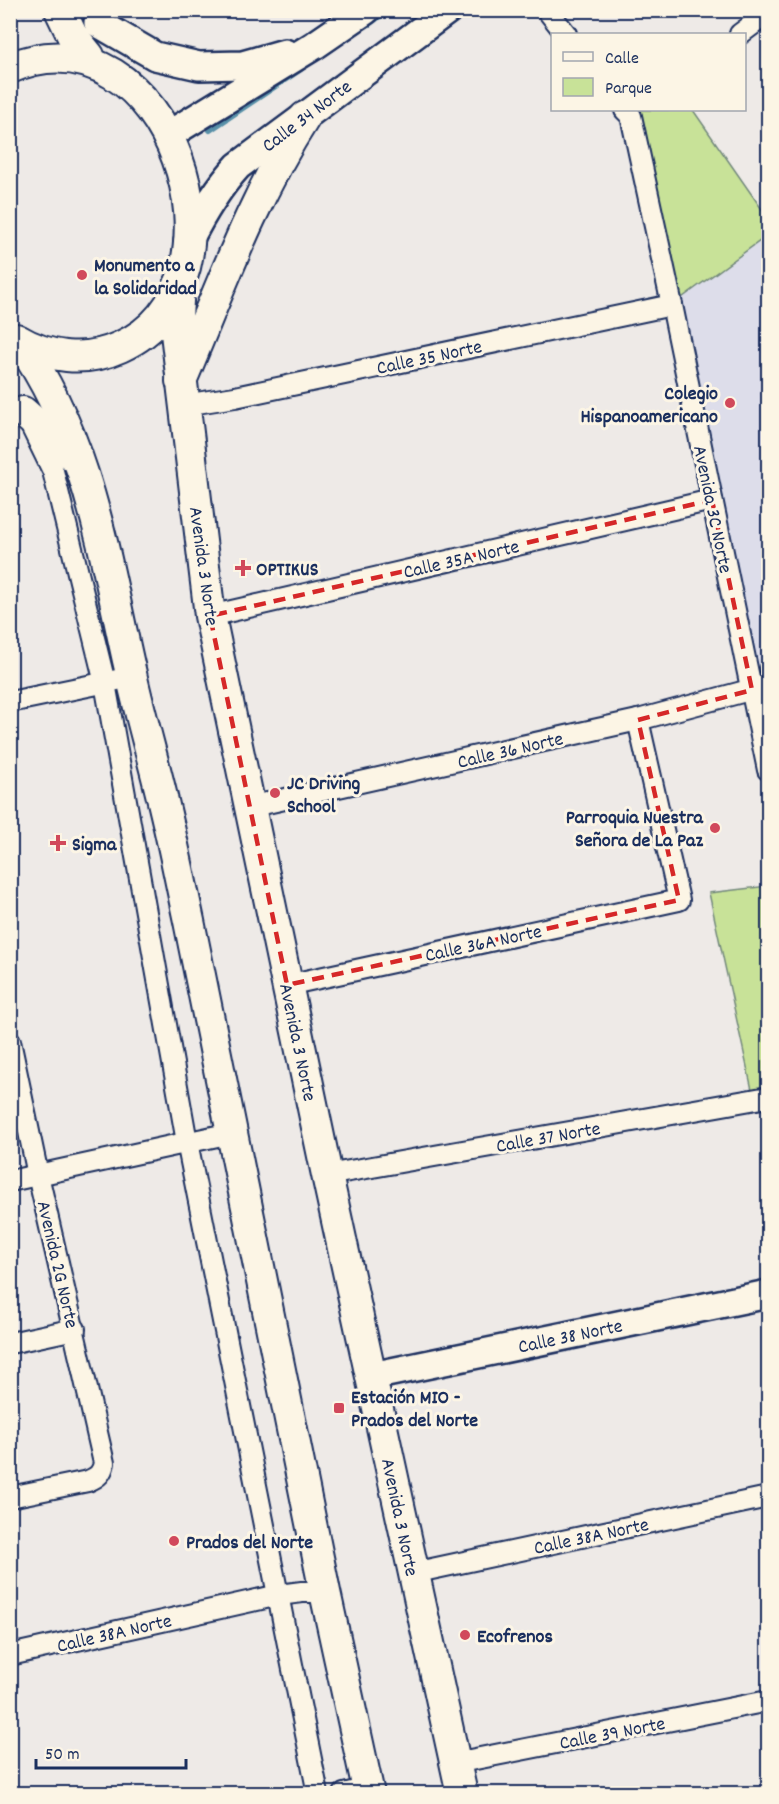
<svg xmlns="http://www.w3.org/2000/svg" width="779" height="1804" font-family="Dekko,sans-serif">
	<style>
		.built { fill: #ddddea }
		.green { fill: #c8e298; stroke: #72887b; stroke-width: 1.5 }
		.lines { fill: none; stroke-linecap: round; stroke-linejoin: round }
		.stream { stroke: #5890a8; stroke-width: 6 }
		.street-casing { stroke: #1b2f5e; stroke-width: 24 }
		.secondary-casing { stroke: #1b2f5e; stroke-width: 32 }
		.primary-casing { stroke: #1b2f5e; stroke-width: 34 }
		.street { stroke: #fcf5e5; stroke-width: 20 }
		.secondary { stroke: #fcf5e5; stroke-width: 27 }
		.primary { stroke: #fcf5e5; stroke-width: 30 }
		.marked { fill: none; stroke: #d62828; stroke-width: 4.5; stroke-dasharray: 12 8; stroke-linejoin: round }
		.poi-dot { fill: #d1495b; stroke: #fcf5e5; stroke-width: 2 }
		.labels { text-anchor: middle; stroke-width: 6; stroke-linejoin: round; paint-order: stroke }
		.street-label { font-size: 20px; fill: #1b2f5e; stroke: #fcf5e5 }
		.poi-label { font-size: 20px; font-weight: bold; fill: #1b2f5e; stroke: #fcf5e5; text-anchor: start }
	</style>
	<rect width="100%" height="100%" fill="#eeeae7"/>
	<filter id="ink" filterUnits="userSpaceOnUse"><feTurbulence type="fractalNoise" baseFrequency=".0167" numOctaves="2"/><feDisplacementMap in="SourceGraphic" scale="12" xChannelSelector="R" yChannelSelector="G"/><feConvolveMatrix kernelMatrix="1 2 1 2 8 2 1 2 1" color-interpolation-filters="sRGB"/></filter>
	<g filter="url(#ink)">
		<polygon class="built" points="768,235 768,685 752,690 672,305"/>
		<g class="green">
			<polygon points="640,110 693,110 768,218 768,235 672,305 631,116"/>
			<polygon points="768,886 768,1097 754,1099 709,893"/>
		</g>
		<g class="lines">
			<g class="stream">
				<polyline points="369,24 388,10"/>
				<polyline points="210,130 301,69"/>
			</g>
			<g class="street-casing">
				<g id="street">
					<polyline points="547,10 566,34"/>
					<polyline points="740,34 768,13"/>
					<polyline points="625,110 631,116 672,305 768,770"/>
					<polyline points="184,405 235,397 672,305"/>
					<polyline points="32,428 53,471 105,683 187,1142 318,1794"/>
					<polyline points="210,616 712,500"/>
					<polyline points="10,702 117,680"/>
					<polyline points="249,807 638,720 768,685"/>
					<polyline points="287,985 679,900 638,720"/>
					<path d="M10,1041L38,1175L104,1463C102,1473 98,1477 88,1481L10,1497"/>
					<polyline points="327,1175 768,1097"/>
					<polyline points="10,1181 231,1133"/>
					<polyline points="10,1343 75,1329"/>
					<polyline points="413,1573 768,1497"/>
					<polyline points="10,1655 279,1595 302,1592 325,1592"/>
					<polyline points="455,1763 768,1701"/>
					<polyline points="344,1794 368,1788"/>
				</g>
			</g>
			<g class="secondary-casing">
				<g id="secondary">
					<polyline points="98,23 155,56 199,66 243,65 285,53"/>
					<polyline points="170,134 315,45 366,10"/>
					<path d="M188,242C202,214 217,189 238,166L448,10"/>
					<polyline points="372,1376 768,1294"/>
				</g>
			</g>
			<g class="primary-casing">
				<g id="primary">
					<polyline points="60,10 72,35 89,56"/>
					<path d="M10,68C166,0 263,283 120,347C85,363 48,358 16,339"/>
					<polyline points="179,285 176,333 210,616 327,1175 462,1794"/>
					<path d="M19,341C90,441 105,562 132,678C142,722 155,766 165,810C174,847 181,884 189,921L325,1592L369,1794"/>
					<path d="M181,381C219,292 252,199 305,117"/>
					<polyline points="23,412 73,456"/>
				</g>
			</g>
			<use href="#street" class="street"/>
			<use href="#secondary" class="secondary"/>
			<use href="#primary" class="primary"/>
		</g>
	</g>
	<path class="marked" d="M712,500L752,690L638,720L679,900L287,985L210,616Z"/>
	<g class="poi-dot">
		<circle cx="82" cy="275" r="6"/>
		<circle cx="730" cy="403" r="6"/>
		<path d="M240 559h6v6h6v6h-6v6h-6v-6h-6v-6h6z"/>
		<circle cx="275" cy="793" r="6"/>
		<circle cx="715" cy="828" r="6"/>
		<path d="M55 834h6v6h6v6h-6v6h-6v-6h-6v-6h6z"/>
		<rect x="333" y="1402" width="12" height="12" rx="3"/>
		<circle cx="174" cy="1541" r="6"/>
		<circle cx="465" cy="1635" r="6"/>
	</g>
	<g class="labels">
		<g class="street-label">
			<text transform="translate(306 115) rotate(-37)" y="7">Calle 34 Norte</text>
			<text transform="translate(429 356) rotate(-12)" y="7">Calle 35 Norte</text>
			<text transform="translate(714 509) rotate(78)" y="7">Avenida 3C Norte</text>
			<text transform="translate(461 558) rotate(-13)" y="7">Calle 35A Norte</text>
			<text transform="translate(205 566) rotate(82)" y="7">Avenida 3 Norte</text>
			<text transform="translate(510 749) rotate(-13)" y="7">Calle 36 Norte</text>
			<text transform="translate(483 942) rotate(-12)" y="7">Calle 36A Norte</text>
			<text transform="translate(299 1042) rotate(78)" y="7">Avenida 3 Norte</text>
			<text transform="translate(548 1136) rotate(-10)" y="7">Calle 37 Norte</text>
			<text transform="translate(59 1264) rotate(77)" y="7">Avenida 2G Norte</text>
			<text transform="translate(570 1335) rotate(-12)" y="7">Calle 38 Norte</text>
			<text transform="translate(401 1517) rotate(78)" y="7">Avenida 3 Norte</text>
			<text transform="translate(591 1535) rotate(-12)" y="7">Calle 38A Norte</text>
			<text transform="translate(114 1632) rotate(-13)" y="7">Calle 38A Norte</text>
			<text transform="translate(612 1732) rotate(-11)" y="7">Calle 39 Norte</text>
		</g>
		<g class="poi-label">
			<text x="94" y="271">Monumento a<tspan x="94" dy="23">la Solidaridad</tspan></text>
			<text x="718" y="399" text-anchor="end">Colegio<tspan x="718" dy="23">Hispanoamericano</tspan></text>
			<text x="256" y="575">OPTIKUS</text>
			<text x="287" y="789">JC Driving<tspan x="287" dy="23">School</tspan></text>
			<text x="703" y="823" text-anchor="end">Parroquia Nuestra<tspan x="703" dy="23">Señora de La Paz</tspan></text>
			<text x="72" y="850">Sigma</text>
			<text x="351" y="1403">Estación MIO -<tspan x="351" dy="23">Prados del Norte</tspan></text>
			<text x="186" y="1548">Prados del Norte</text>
			<text x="477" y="1642">Ecofrenos</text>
		</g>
	</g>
	<rect width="779" height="1804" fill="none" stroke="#fcf5e5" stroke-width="36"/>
	<rect x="18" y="18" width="743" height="1768" fill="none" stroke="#1b2f5e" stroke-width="2" filter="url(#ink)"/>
	<rect x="551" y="33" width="195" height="78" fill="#fcf5e5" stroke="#a2a6af" stroke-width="1.5"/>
	<rect x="563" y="52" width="30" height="9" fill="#fcf5e5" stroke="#a2a6af" stroke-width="1.5"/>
	<text x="605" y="63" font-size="18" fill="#1b2f5e">Calle</text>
	<rect x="563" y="78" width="30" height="18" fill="#c8e298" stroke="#a2a6af" stroke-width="1.5"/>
	<text x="605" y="93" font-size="18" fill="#1b2f5e">Parque</text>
	<path d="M36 1759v9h150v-9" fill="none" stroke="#1b2f5e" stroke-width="3"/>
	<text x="45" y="1759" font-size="18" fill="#1b2f5e" stroke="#fcf5e5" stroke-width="4.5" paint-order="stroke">50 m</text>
</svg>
